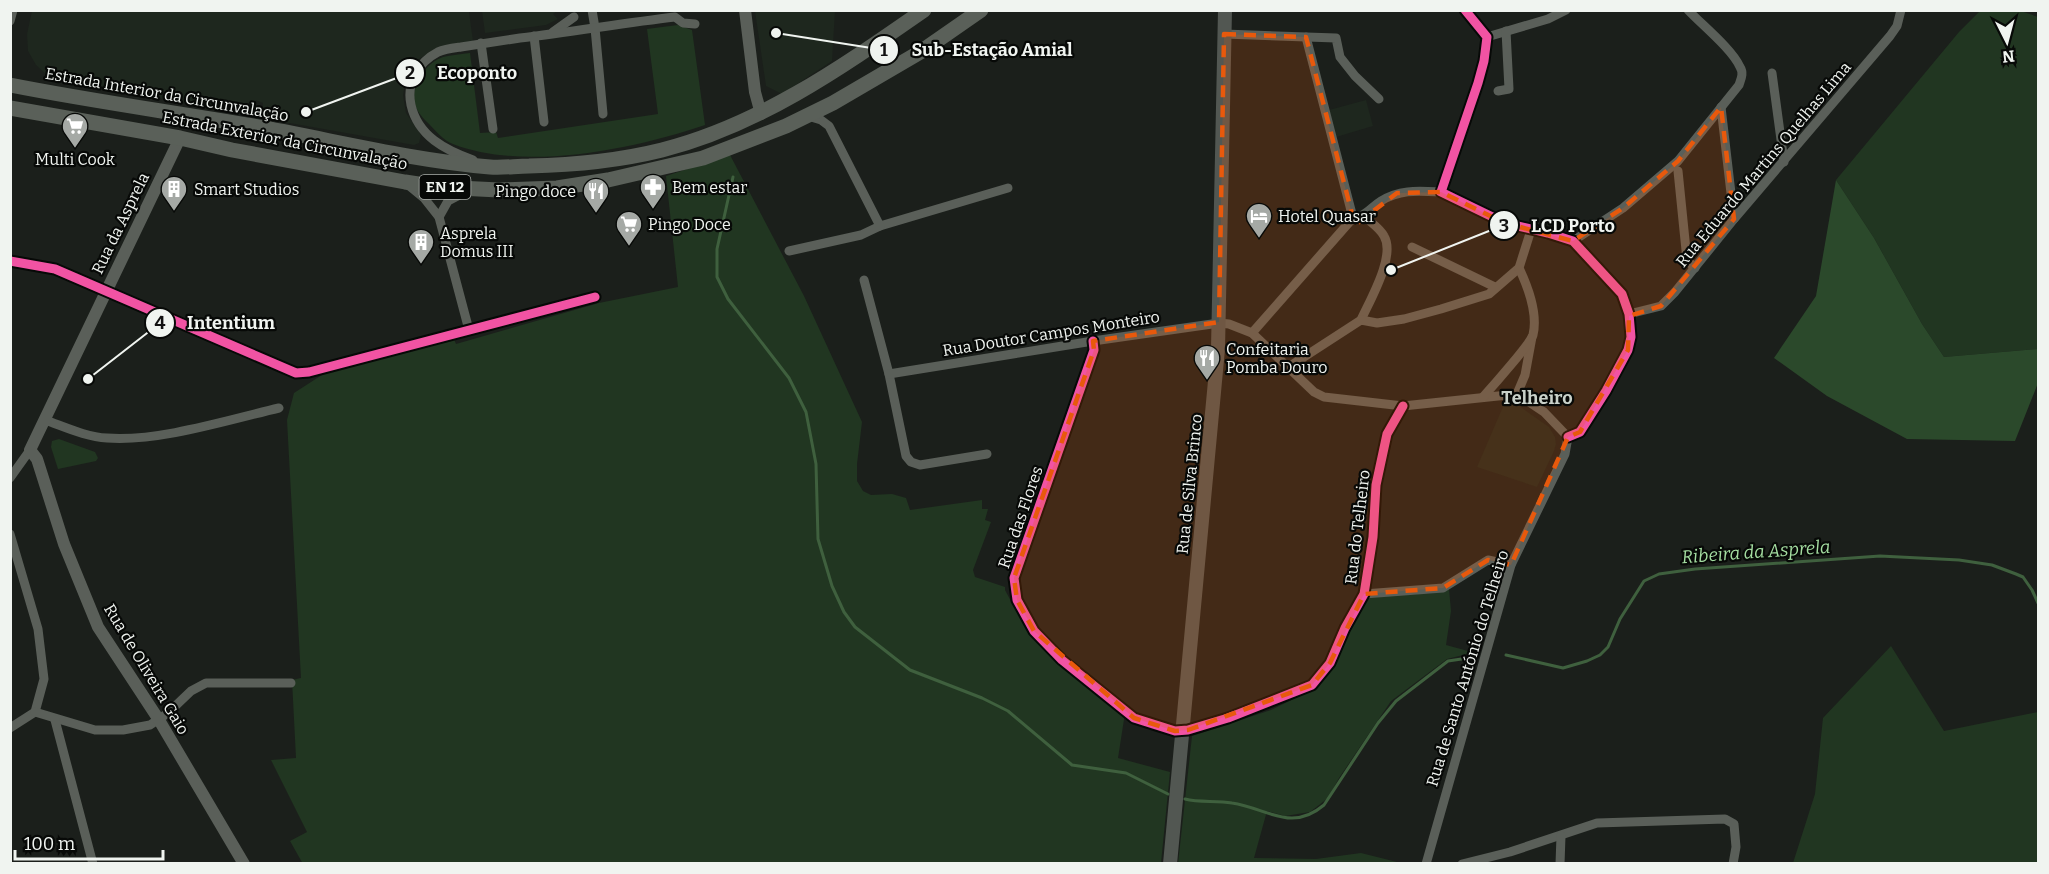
<svg xmlns="http://www.w3.org/2000/svg" width="2049" height="874" font-family="Bitter,serif">
	<style>
		.built { fill: #1e271e }
		.green { fill: #213621 }
		.forest { fill: #2b492b }
		.lines { fill: none; stroke-linecap: round; stroke-linejoin: round }
		.stream { stroke: #3f603e; stroke-width: 3 }
		.minor { stroke: #5a5f59; stroke-width: 9 }
		.tertiary { stroke: #5a5f59; stroke-width: 12 }
		.secondary { stroke: #525752; stroke-width: 14 }
		.primary { stroke: #5a6059; stroke-width: 15 }
		.cycleway-casing { stroke: #070907; stroke-width: 13 }
		.cycleway { stroke: #f153a3; stroke-width: 9 }
		.marked { fill: #e8590c; fill-opacity: 0.2; stroke: #e8590c; stroke-width: 4.5; stroke-dasharray: 12 8; stroke-linejoin: round }
		.labels { text-anchor: middle; stroke-width: 4.5; stroke-linejoin: round; paint-order: stroke }
		.shield { fill: #070907; stroke: #aaaeaa; stroke-width: 1.5 }
		.shield-label { font-size: 15px; font-weight: bold; fill: #f0f4f0 }
		.street-label { font-size: 16px; fill: #f0f4f0; stroke: #070907 }
		.poi-label { font-size: 16px; fill: #f0f4f0; stroke: #070907; text-anchor: start }
		.neighbourhood-label { font-size: 18px; font-weight: bold; fill: #c9d1c9; stroke: #070907 }
		.water-label { font-size: 18px; font-style: italic; fill: #a4dda1; stroke: #070907 }
		.leader { fill: none; stroke: #f0f4f0; stroke-width: 2 }
		.callout-dot { fill: #f0f4f0; stroke: #070907; stroke-width: 2 }
		.mark-label { font-size: 18px; text-anchor: middle; font-weight: bold; fill: #111 }
		.callout-label { font-size: 18px; text-anchor: middle; font-weight: bold; fill: #f0f4f0; stroke: #070907; stroke-width: 4.5; stroke-linejoin: round; paint-order: stroke }
	</style>
	<rect width="100%" height="100%" fill="#1b1f1b"/>
	<g class="built">
		<polygon points="32,11 478,11 469,12 473,41 441,46 419,59 406,79 403,95 406,113 421,135 419,143 414,145 267,119 263,113 263,103 256,100 246,114 50,78 36,65 28,51 27,34"/>
		<polygon points="482,11 557,11 553,14 558,19 546,25 485,33"/>
		<polygon points="755,11 835,11 832,61 782,94 766,86"/>
		<polygon points="1366,100 1373,126 1336,137 1329,110"/>
		<polygon points="1512,401 1549,427 1555,437 1556,444 1554,451 1537,487 1477,467 1505,402"/>
	</g>
	<g class="green">
		<polygon points="1980,11 2021,11 2038,17 2038,349 1944,357 1922,324 1874,238 1836,180 1959,32"/>
		<path d="M678,25L692,30L705,125C634,149 525,172 453,144C444,141 435,130 429,124C423,118 418,113 415,105C410,87 425,63 443,57C451,55 462,54 470,53L480,133L496,132L498,138L658,114L647,29Z"/>
		<polygon points="730,155 804,296 862,422 857,464 857,481 863,491 871,495 892,494 906,498 910,510 982,500 982,509 988,509 985,520 991,522 973,570 975,577 1005,587 1005,590 1029,635 1125,713 1118,758 1170,772 1161,863 303,864 290,841 307,832 271,760 296,758 292,680 301,678 287,420 294,393 325,373 454,339 456,344 599,303 678,287 666,176"/>
		<polygon points="59,439 95,452 98,458 96,461 58,469 51,447 52,441"/>
		<polygon points="1449,589 1451,611 1446,645 1468,651 1467,654 1447,659 1391,701 1339,778 1328,798 1310,812 1285,816 1267,811 1254,858 1316,859 1361,853 1401,863 1178,864 1192,736 1271,710 1316,688 1332,665 1352,620 1366,597 1435,593"/>
		<polygon points="1891,646 1944,731 2038,712 2038,863 1793,863 1815,794 1823,718"/>
	</g>
	<polygon class="forest" points="1836,180 1874,238 1922,324 1944,357 2038,349 2038,383 2015,441 1907,439 1827,396 1774,358 1816,296"/>
	<g class="lines">
		<g class="stream">
			<polyline points="733,177 717,249 717,277 728,299 789,378 806,412 816,464 818,539 832,586 844,612 855,627 910,670 982,698 1008,711 1072,765 1126,773 1168,794"/>
			<polyline points="1506,655 1563,668 1587,661 1600,655 1608,647 1620,619 1644,581 1659,574 1695,569 1880,556 1959,560 1992,565 2016,574 2023,577 2032,590 2038,603"/>
			<path d="M1185,799C1200,803 1216,800 1232,803C1267,808 1291,833 1324,805L1378,723L1396,701L1448,661L1475,657"/>
		</g>
		<g class="minor">
			<polyline points="592,10 595,28 603,114"/>
			<polyline points="1465,10 1487,37 1484,61 1478,83 1441,192 1505,223 1548,233 1573,241 1622,294 1629,314 1631,337 1628,350 1606,391 1580,432 1568,437"/>
			<polyline points="10,21 13,10"/>
			<polyline points="553,32 574,17"/>
			<polyline points="1224,34 1336,38 1340,57 1355,76 1379,99"/>
			<polyline points="534,36 544,122"/>
			<polyline points="1306,37 1353,218"/>
			<polyline points="1487,37 1548,19 1566,10"/>
			<polyline points="481,43 493,129"/>
			<polyline points="1772,73 1784,162"/>
			<polyline points="1498,91 1509,89 1506,31"/>
			<polyline points="1721,107 1734,219"/>
			<path d="M473,160C445,150 418,136 411,105C406,82 419,62 438,52C445,49 454,48 461,47C480,44 500,41 520,38C572,32 623,23 675,17L683,23L695,24"/>
			<polyline points="1678,171 1687,260 1695,268"/>
			<polyline points="407,184 424,198 439,217 469,330"/>
			<polyline points="439,217 448,201 467,191"/>
			<polyline points="880,226 1008,188"/>
			<path d="M1573,241L1623,208L1678,161L1739,85C1741,79 1744,73 1740,67C1732,49 1702,25 1688,10"/>
			<polyline points="1412,247 1495,287"/>
			<polyline points="789,251 861,235 880,226 829,126 821,120 808,116"/>
			<polyline points="10,261 55,269 296,373 309,372 595,297"/>
			<polyline points="864,280 889,374 906,456 911,462 920,465 987,454"/>
			<polyline points="1629,314 1661,306 1675,292 1734,219 1890,36 1897,26 1901,10"/>
			<path d="M1361,320C1370,300 1396,256 1384,236C1380,228 1370,222 1364,216"/>
			<path d="M1252,333L1353,218C1366,216 1370,208 1381,201C1400,189 1419,191 1441,192"/>
			<polyline points="1093,341 1094,350 1014,578 1017,600 1034,631 1062,660 1134,718 1175,731 1188,730 1228,718 1312,685 1330,663 1345,628 1364,594 1373,537 1376,485 1387,434 1403,406"/>
			<polyline points="1287,368 1361,320 1377,323 1404,319 1441,309 1489,294 1519,268"/>
			<polyline points="889,374 1093,341 1219,323 1229,324 1252,333 1314,392 1324,397 1403,406 1517,394 1525,375 1532,337"/>
			<polyline points="1517,394 1544,412 1568,437"/>
			<path d="M1483,397C1492,387 1530,344 1533,335C1538,314 1528,287 1519,268L1531,230"/>
			<path d="M45,420C65,427 86,437 107,438C158,442 228,420 279,408"/>
			<polyline points="10,478 30,450"/>
			<polyline points="10,534 38,629 44,679 35,712 10,728"/>
			<polyline points="1364,594 1443,588 1488,560 1511,565"/>
			<polyline points="35,712 95,730 123,730 150,725 168,713 191,691 206,683 291,683"/>
			<polyline points="55,720 93,864"/>
			<polyline points="1426,864 1511,565 1565,454 1568,437"/>
			<polyline points="1462,864 1510,852 1597,823 1725,819 1734,824 1736,847 1733,864"/>
			<polyline points="1560,864 1561,836"/>
		</g>
		<g class="tertiary">
			<polyline points="745,10 755,92 761,114"/>
			<polyline points="180,138 30,450 37,459 64,544 98,627 159,720 244,864"/>
		</g>
		<polyline class="secondary" points="1170,864 1218,349 1225,10"/>
		<g class="primary">
			<path d="M10,85C91,101 172,112 253,126C332,140 410,160 490,167C503,168 516,166 529,166C574,165 618,161 662,150C760,125 842,67 924,10"/>
			<polyline points="10,108 180,138 232,150 405,182 438,187 499,190 557,188 608,180 703,158 786,126 833,103 922,51 981,10"/>
		</g>
		<g class="cycleway-casing">
			<g id="cycleway">
				<polyline points="1465,10 1487,37 1484,61 1478,83 1441,192 1505,223 1548,233 1573,241 1622,294 1629,314 1631,337 1628,350 1606,391 1580,432 1568,437"/>
				<polyline points="10,261 55,269 296,373 309,372 595,297"/>
				<polyline points="1093,341 1094,350 1014,578 1017,600 1034,631 1062,660 1134,718 1175,731 1188,730 1228,718 1312,685 1330,663 1345,628 1364,594 1373,537 1376,485 1387,434 1403,406"/>
			</g>
		</g>
		<use href="#cycleway" class="cycleway"/>
	</g>
	<path class="marked" d="M1224,34L1306,37L1355,225L1397,193L1441,192L1505,223L1573,241L1623,208L1678,161L1721,107L1734,219L1661,306L1629,316L1628,350L1580,432L1568,437L1511,565L1488,560L1443,588L1364,594L1330,663L1312,685L1188,730L1175,731L1134,718L1034,631L1017,600L1014,578L1094,350L1093,341L1219,322Z"/>
	<defs>
		<g id="supermarket-pin" transform="scale(1.35)"><path d="M0 17L-7.5 6A9.5 9.5 0 1 1 7.5 6Z" fill="#a5a9a5" stroke="#070907"/><path d="M-6-5.5h2.5l.6 2H6L4.5 2H-2.5L-4.4-4H-6ZM-1.5 3.2a1.3 1.3 0 1 0 .1 0ZM3 3.2a1.3 1.3 0 1 0 .1 0Z" fill="#fff"/></g>
		<g id="pharmacy-pin" transform="scale(1.35)"><path d="M0 17L-7.5 6A9.5 9.5 0 1 1 7.5 6Z" fill="#a5a9a5" stroke="#070907"/><path d="M-2-6h4v4h4v4h-4v4h-4v-4h-4v-4h4Z" fill="#fff"/></g>
		<g id="building-pin" transform="scale(1.35)"><path d="M0 17L-7.5 6A9.5 9.5 0 1 1 7.5 6Z" fill="#a5a9a5" stroke="#070907"/><path d="M-4-6H4V6H1V3H-1V6H-4ZM-2.5-4.3h1.7v1.8h-1.7ZM.8-4.3h1.7v1.8H.8ZM-2.5-1h1.7V.8h-1.7ZM.8-1h1.7V.8H.8Z" fill="#fff"/></g>
		<g id="restaurant-pin" transform="scale(1.35)"><path d="M0 17L-7.5 6A9.5 9.5 0 1 1 7.5 6Z" fill="#a5a9a5" stroke="#070907"/><path d="M-5-6h1v4h1v-4h1v4h1v-4h1v5L-1.5 .5V6h-2V.5L-5-1ZM5-6V6H3V1.5H1.5Q1.5-4 5-6Z" fill="#fff"/></g>
		<g id="hotel-pin" transform="scale(1.35)"><path d="M0 17L-7.5 6A9.5 9.5 0 1 1 7.5 6Z" fill="#a5a9a5" stroke="#070907"/><path d="M-6-4.5h1.5V1H6V5H4.5V3h-9V5H-6ZM-4 0a1.8 1.8 0 1 1 3.6 0ZM.5 0V-2.5h3Q6-2.5 6 0Z" fill="#fff"/></g>
	</defs>
	<g fill-rule="evenodd">
		<use href="#supermarket-pin" x="75" y="126"/>
		<use href="#pharmacy-pin" x="653" y="187"/>
		<use href="#building-pin" x="174" y="189"/>
		<use href="#restaurant-pin" x="596" y="191"/>
		<use href="#hotel-pin" x="1259" y="216"/>
		<use href="#supermarket-pin" x="629" y="224"/>
		<use href="#building-pin" x="421" y="242"/>
		<use href="#restaurant-pin" x="1207" y="358"/>
	</g>
	<g class="labels">
		<rect class="shield" x="419.5" y="175" width="51" height="24" rx="4.5"/>
		<g class="shield-label">
			<text x="445" y="192">EN 12</text>
		</g>
		<g class="street-label">
			<text transform="translate(167 94) rotate(10)" y="6">Estrada Interior da Circunvalação</text>
			<text transform="translate(285 140) rotate(11)" y="6">Estrada Exterior da Circunvalação</text>
			<text transform="translate(1763 164) rotate(-50)" y="6">Rua Eduardo Martins Quelhas Lima</text>
			<text transform="translate(120 223) rotate(-64)" y="6">Rua da Asprela</text>
			<text transform="translate(1051 333) rotate(-9)" y="6">Rua Doutor Campos Monteiro</text>
			<text transform="translate(1189 484) rotate(-84)" y="6">Rua de Silva Brinco</text>
			<text transform="translate(1020 517) rotate(-71)" y="6">Rua das Flores</text>
			<text transform="translate(1357 527) rotate(-83)" y="6">Rua do Telheiro</text>
			<text transform="translate(1467 668) rotate(-73)" y="6">Rua de Santo António do Telheiro</text>
			<text transform="translate(147 669) rotate(59)" y="6">Rua de Oliveira Gaio</text>
		</g>
		<g class="poi-label">
			<text x="75" y="165" text-anchor="middle">Multi Cook</text>
			<text x="672" y="193">Bem estar</text>
			<text x="194" y="195">Smart Studios</text>
			<text x="576" y="197" text-anchor="end">Pingo doce</text>
			<text x="1278" y="222">Hotel Quasar</text>
			<text x="648" y="230">Pingo Doce</text>
			<text x="440" y="239">Asprela<tspan x="440" dy="18">Domus III</tspan></text>
			<text x="1226" y="355">Confeitaria<tspan x="1226" dy="18">Pomba Douro</tspan></text>
		</g>
		<g class="neighbourhood-label">
			<text x="1537" y="404">Telheiro</text>
		</g>
		<g class="water-label">
			<text transform="translate(1756 552) rotate(-4)" y="6">Ribeira da Asprela</text>
		</g>
	</g>
	<path class="leader" d="M776 33L884 50M306 112L410 73M1391 270L1504 225M88 379L160 323"/>
	<g class="callout-dot">
		<circle cx="776" cy="33" r="6"/>
		<circle cx="306" cy="112" r="6"/>
		<circle cx="1391" cy="270" r="6"/>
		<circle cx="88" cy="379" r="6"/>
		<circle cx="884" cy="50" r="15"/>
		<circle cx="410" cy="73" r="15"/>
		<circle cx="1504" cy="225" r="15"/>
		<circle cx="160" cy="323" r="15"/>
	</g>
	<g class="mark-label">
		<text x="884" y="56">1</text>
		<text x="410" y="79">2</text>
		<text x="1504" y="232">3</text>
		<text x="160" y="329">4</text>
	</g>
	<g class="callout-label">
		<text x="992" y="56">Sub-Estação Amial</text>
		<text x="477" y="79">Ecoponto</text>
		<text x="1573" y="232">LCD Porto</text>
		<text x="231" y="329">Intentium</text>
	</g>
	<rect width="2049" height="874" fill="none" stroke="#f0f4f0" stroke-width="24"/>
	<g transform="translate(2007 42) rotate(174)" stroke="#070907" stroke-width="4.5" paint-order="stroke">
	<path d="M0-4.5L10 22L0 15L-10 22Z" fill="#f0f4f0"/>
	<text y="-9" font-size="16" font-weight="bold" text-anchor="middle" fill="#f0f4f0">N</text>
	</g>
	<path d="M15 850v9h148v-9" fill="none" stroke="#f0f4f0" stroke-width="3"/>
	<text x="24" y="850" font-size="18" fill="#f0f4f0" stroke="#070907" stroke-width="4.5" paint-order="stroke">100 m</text>
</svg>
